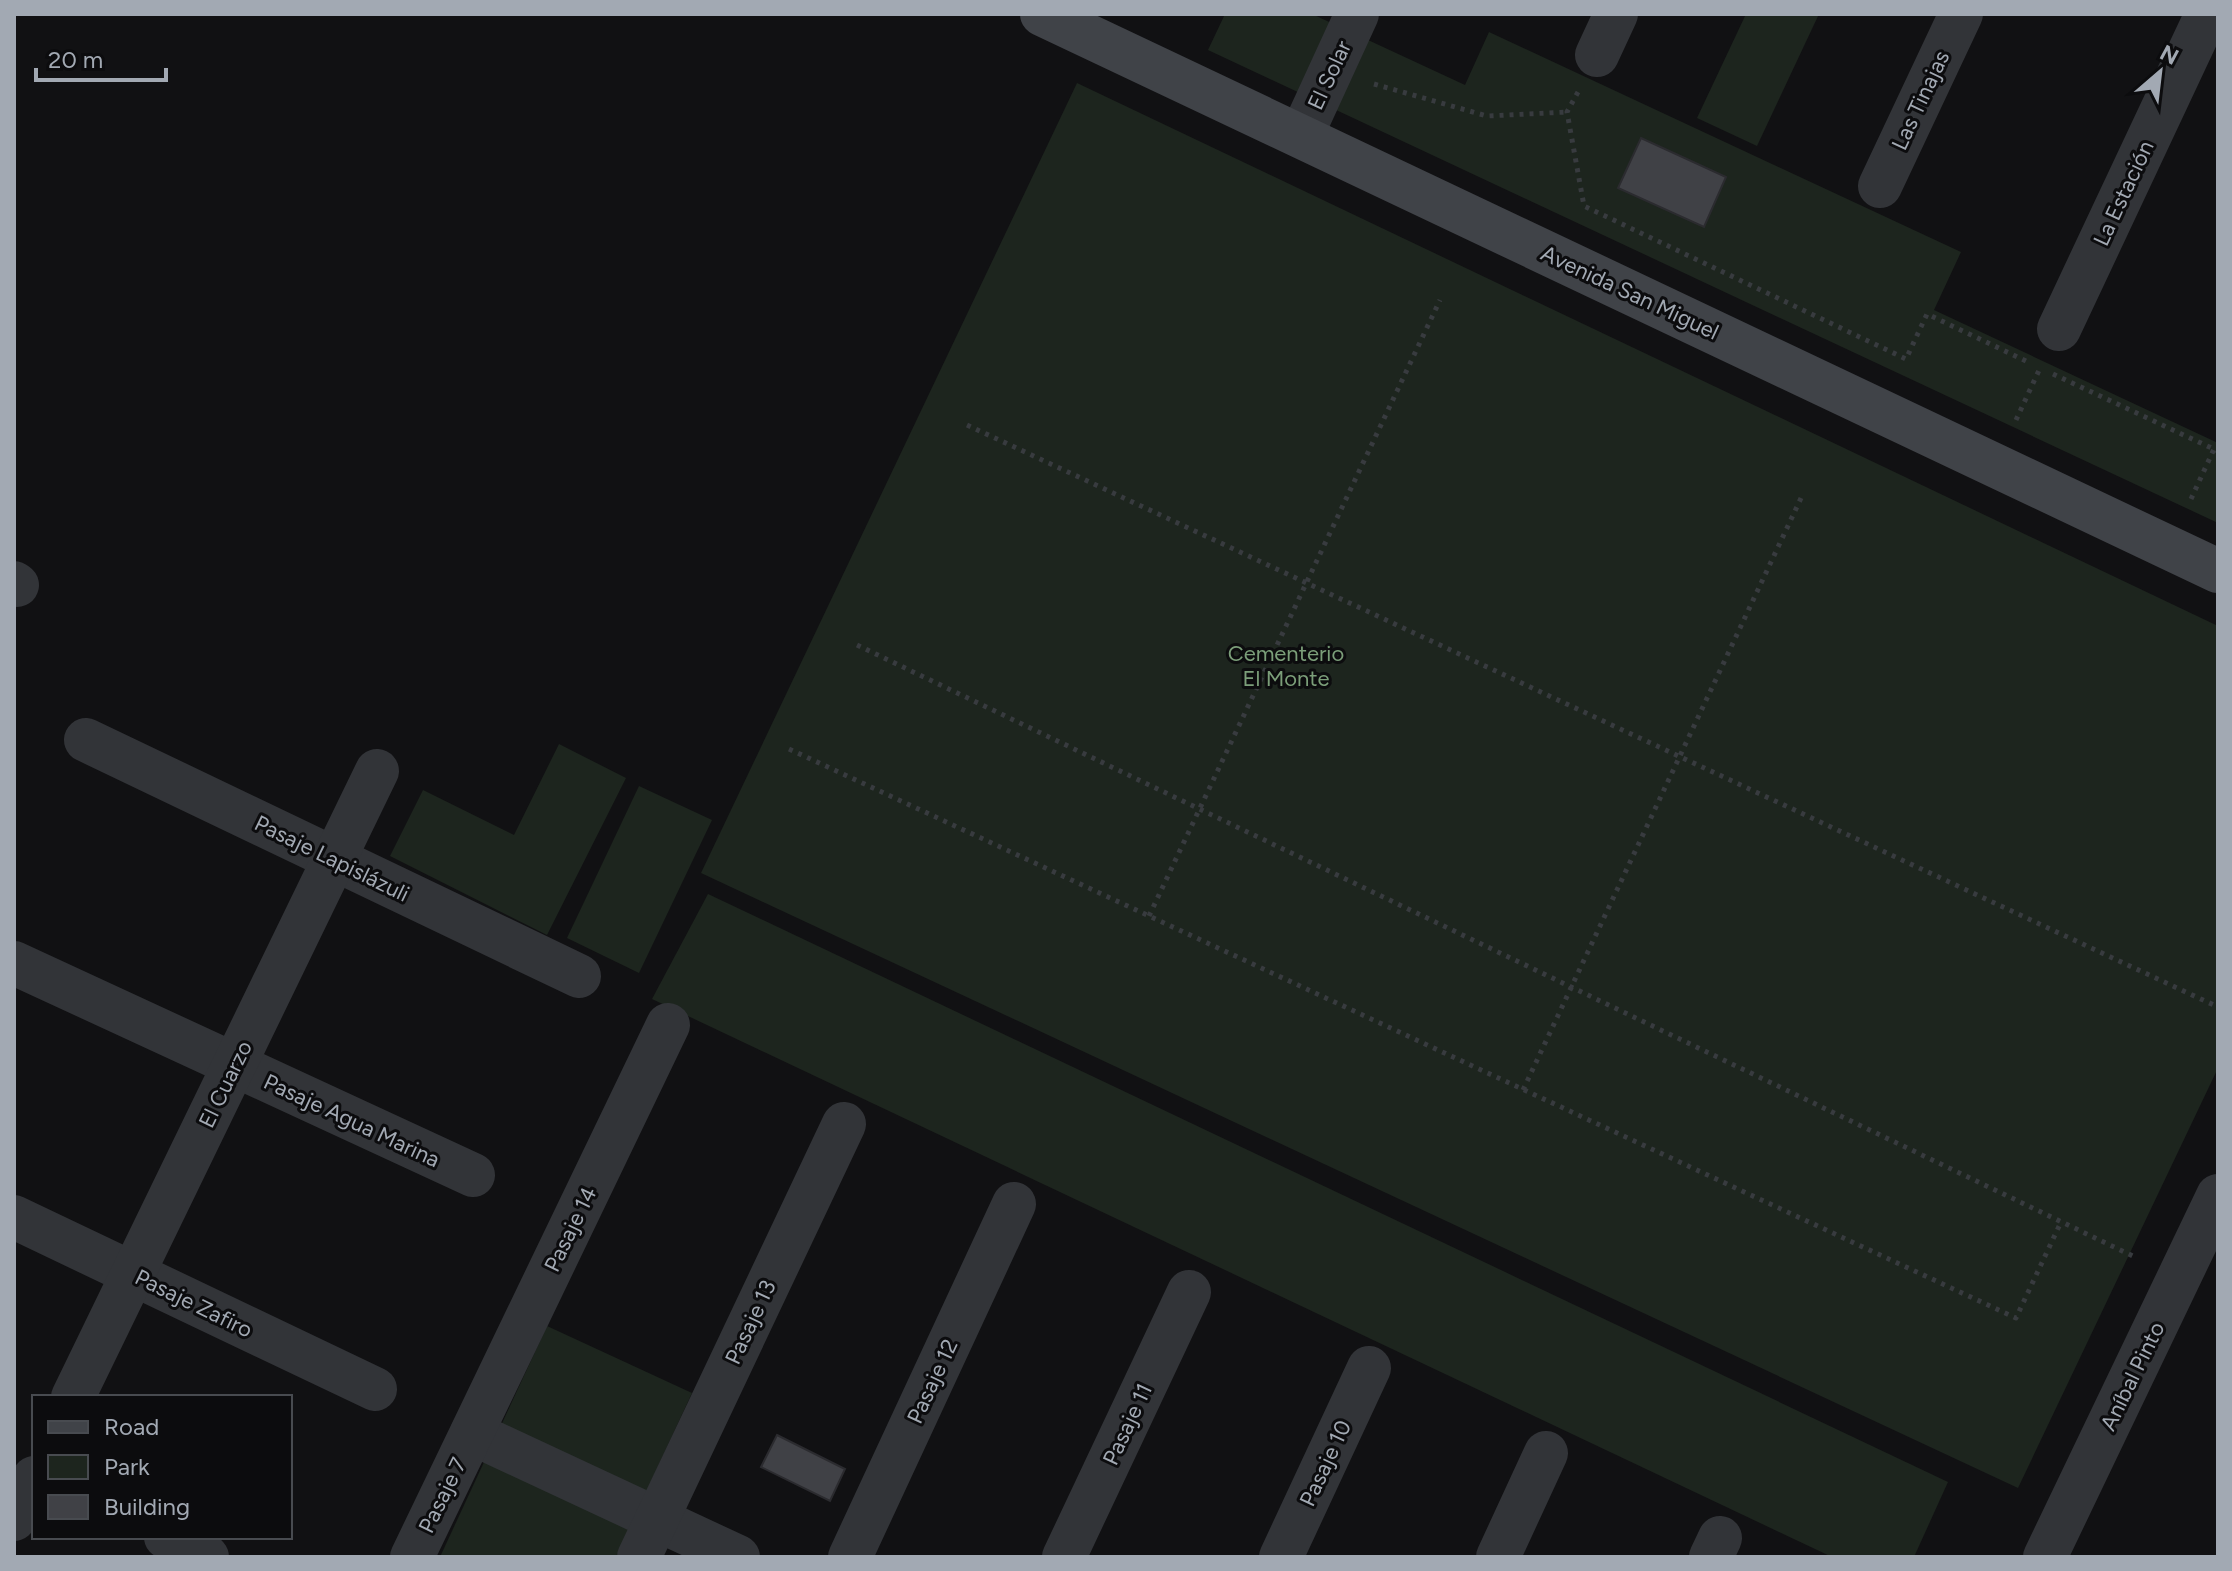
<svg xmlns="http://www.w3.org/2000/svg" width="2232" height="1571" font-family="Figtree,sans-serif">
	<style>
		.green { fill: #1d251e }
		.building { fill: #404146; stroke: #2b2b2f; stroke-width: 2 }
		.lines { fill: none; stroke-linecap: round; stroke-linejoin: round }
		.path { stroke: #383b3f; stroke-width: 5; stroke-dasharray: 4 6; stroke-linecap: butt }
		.street { stroke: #323438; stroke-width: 44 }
		.secondary { stroke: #404348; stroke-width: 44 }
		.labels { text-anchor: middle; stroke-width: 6; stroke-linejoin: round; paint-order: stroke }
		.street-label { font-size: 22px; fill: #a2a9b3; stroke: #0c0c0e }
		.park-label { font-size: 22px; fill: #7b9e79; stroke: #0c0c0e }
	</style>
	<rect width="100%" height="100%" fill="#111113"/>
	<g class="green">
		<polygon points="1225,14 1312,14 1465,85 1489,32 1961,252 1934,310 2218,443 2218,523 1208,50"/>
		<polygon points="1746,14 1819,14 1757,146 1697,118"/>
		<polygon points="1077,83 2218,626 2218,1068 2018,1488 701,873"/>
		<polygon points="559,744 626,778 547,935 390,856 423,790 514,835"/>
		<polygon points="639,786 712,820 639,973 567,938"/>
		<polygon points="708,894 1948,1482 1914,1557 1832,1557 652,999"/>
		<polygon points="547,1326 692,1393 616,1557 440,1557"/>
	</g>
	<g class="building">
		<polygon points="1641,138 1726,177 1704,227 1618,188"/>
		<polygon points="777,1435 845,1469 830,1501 761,1467"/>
	</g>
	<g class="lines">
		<g class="path">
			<polyline points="1374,84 1487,116 1567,112"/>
			<polyline points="1578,92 1567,112 1584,206 1906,359 1927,314 2026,361"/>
			<polyline points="2053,374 2218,451"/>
			<polyline points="2016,420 2041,366"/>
			<polyline points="967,425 2218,1007"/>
			<polyline points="2191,499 2214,449"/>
			<polyline points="857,645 2137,1258"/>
			<polyline points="789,749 2016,1318 2061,1222"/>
			<polyline points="1149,916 1440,300"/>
			<polyline points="1523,1090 1802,496"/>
		</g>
		<g class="street">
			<polyline points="1597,55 1616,14"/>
			<polyline points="1301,136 1357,14"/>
			<polyline points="1880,186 1961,14"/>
			<polyline points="2059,329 2207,14"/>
			<polyline points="14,583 17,585"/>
			<polyline points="86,740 579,976"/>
			<polyline points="14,963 473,1175"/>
			<polyline points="14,1217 375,1389"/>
			<polyline points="73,1397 377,771"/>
			<polyline points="472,1433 738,1557"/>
			<polyline points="14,1519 34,1478"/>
			<polyline points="166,1537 207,1557"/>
			<polyline points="412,1557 668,1025"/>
			<polyline points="639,1557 844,1124"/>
			<polyline points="850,1557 1014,1204"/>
			<polyline points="1064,1557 1189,1292"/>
			<polyline points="1281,1557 1369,1368"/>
			<polyline points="1498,1557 1546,1453"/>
			<polyline points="1711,1557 1720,1538"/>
			<polyline points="2045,1557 2218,1196"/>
		</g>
		<polyline class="secondary" points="1042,14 2218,571"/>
	</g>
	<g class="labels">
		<g class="street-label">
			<text transform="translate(1329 75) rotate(-65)" y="8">El Solar</text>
			<text transform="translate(1920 100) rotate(-65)" y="8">Las Tinajas</text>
			<text transform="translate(2123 193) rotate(-65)" y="8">La Estación</text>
			<text transform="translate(1630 292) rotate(25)" y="8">Avenida San Miguel</text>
			<text transform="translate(332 858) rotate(26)" y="8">Pasaje Lapislázuli</text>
			<text transform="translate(225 1084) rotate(-64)" y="8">El Cuarzo</text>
			<text transform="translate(352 1120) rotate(25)" y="8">Pasaje Agua Marina</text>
			<text transform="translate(570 1229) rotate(-64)" y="8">Pasaje 14</text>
			<text transform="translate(194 1303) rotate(26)" y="8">Pasaje Zafiro</text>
			<text transform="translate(750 1322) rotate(-65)" y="8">Pasaje 13</text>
			<text transform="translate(2132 1376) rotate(-64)" y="8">Aníbal Pinto</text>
			<text transform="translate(932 1381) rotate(-65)" y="8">Pasaje 12</text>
			<text transform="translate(1127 1424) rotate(-65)" y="8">Pasaje 11</text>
			<text transform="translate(1325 1463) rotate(-65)" y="8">Pasaje 10</text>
			<text transform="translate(442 1495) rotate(-64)" y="8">Pasaje 7</text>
		</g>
		<g class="park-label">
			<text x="1286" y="661">Cementerio<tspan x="1286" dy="25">El Monte</tspan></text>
		</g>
	</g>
	<rect width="2232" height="1571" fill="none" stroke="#a2a9b3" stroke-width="32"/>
	<rect x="32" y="1395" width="260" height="144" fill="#0c0c0e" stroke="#484b50" stroke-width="2"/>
	<rect x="48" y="1421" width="40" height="12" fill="#404348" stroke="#484b50" stroke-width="2"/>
	<text x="104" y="1435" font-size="24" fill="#a2a9b3">Road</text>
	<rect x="48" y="1455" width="40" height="24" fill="#1d251e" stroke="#484b50" stroke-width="2"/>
	<text x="104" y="1475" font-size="24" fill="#a2a9b3">Park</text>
	<rect x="48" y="1495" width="40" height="24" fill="#404146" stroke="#484b50" stroke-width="2"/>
	<text x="104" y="1515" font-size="24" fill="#a2a9b3">Building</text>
	<g transform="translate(2160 72) rotate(28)" stroke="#0c0c0e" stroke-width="6" paint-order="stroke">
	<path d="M0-6L14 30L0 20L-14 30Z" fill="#a2a9b3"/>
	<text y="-12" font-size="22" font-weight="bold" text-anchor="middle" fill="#a2a9b3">N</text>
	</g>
	<path d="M36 68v12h130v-12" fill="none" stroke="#a2a9b3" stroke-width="4"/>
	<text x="48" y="68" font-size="24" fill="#a2a9b3" stroke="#0c0c0e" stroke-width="6" paint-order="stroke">20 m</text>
</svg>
